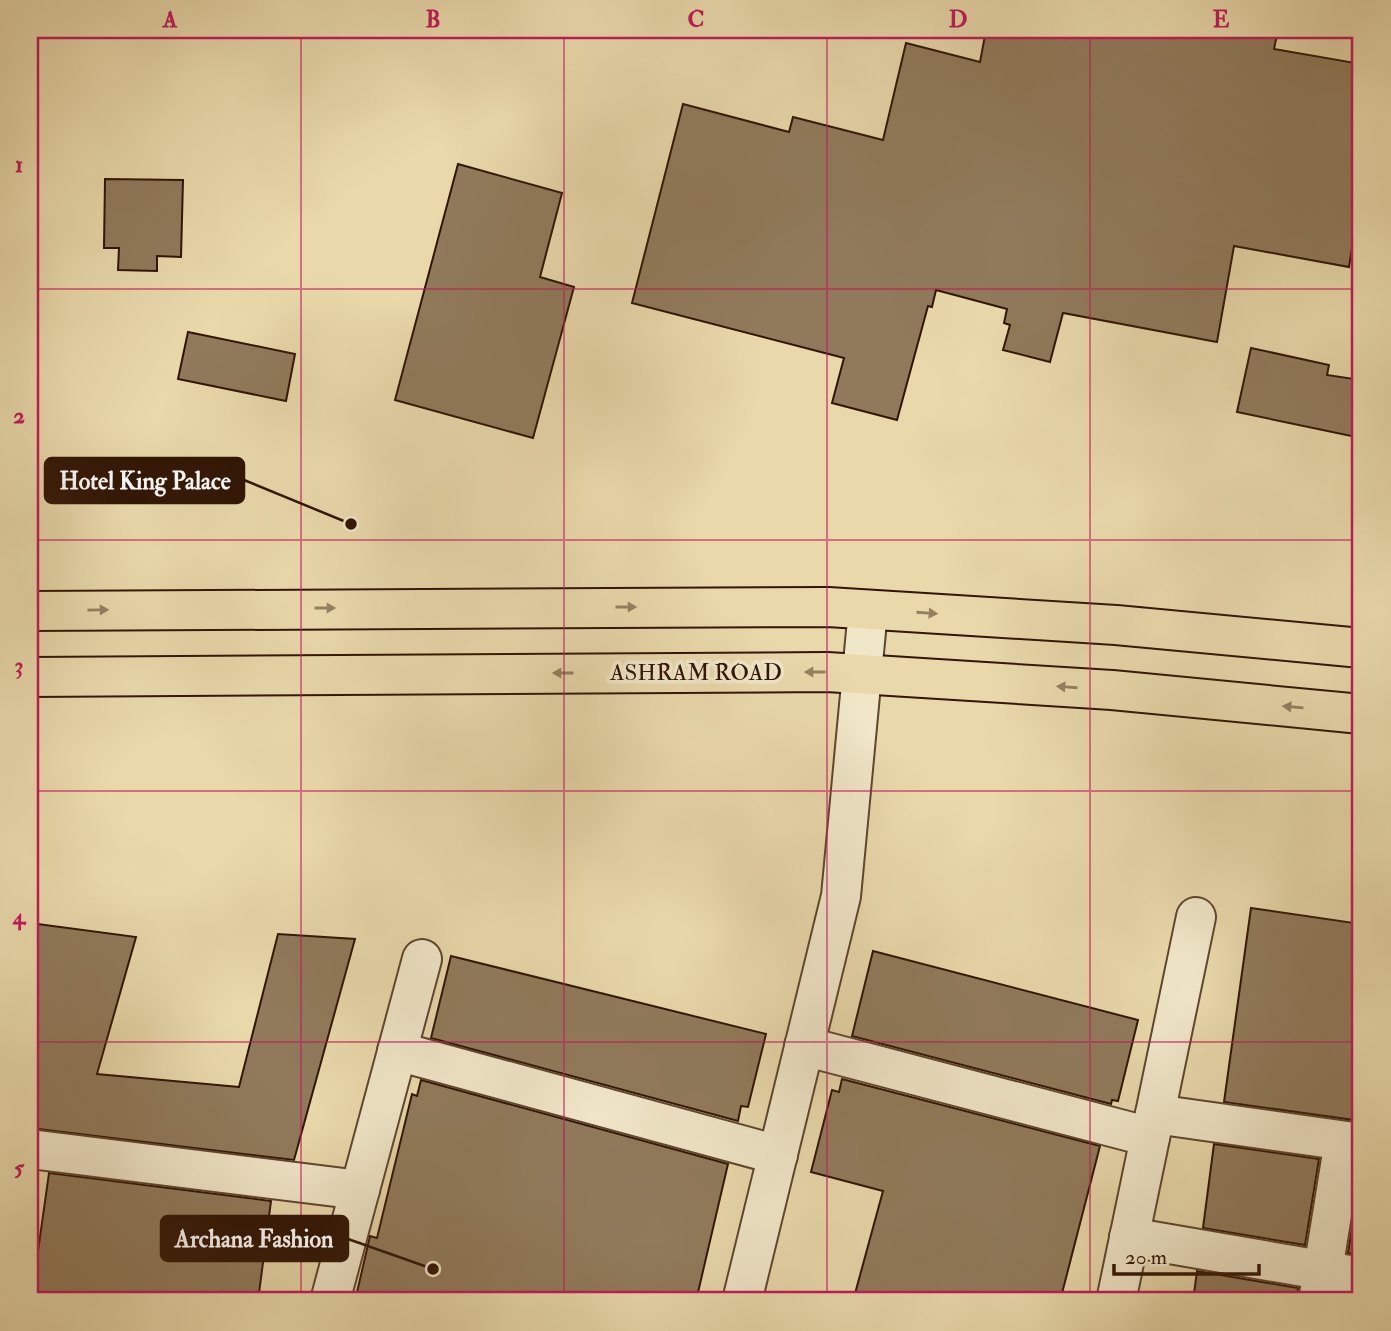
<svg xmlns="http://www.w3.org/2000/svg" width="1391" height="1331" font-family="'IM FELL Double Pica',serif">
	<style>
		.building { fill: #907a5b; stroke: #301505; stroke-width: 2 }
		.lines { fill: none; stroke-linecap: round; stroke-linejoin: round }
		.minor-casing { stroke: #5e462e; stroke-width: 42 }
		.primary-casing { stroke: #301505; stroke-width: 42 }
		.minor { stroke: #f0e6c8; stroke-width: 38 }
		.primary { stroke: #e8d8aa; stroke-width: 38 }
		.oneway { fill: #958060 }
		.grid { fill: none; stroke: #c2185b; stroke-width: 2; stroke-opacity: 0.55 }
		.labels { text-anchor: middle; stroke-width: 7; stroke-linejoin: round; paint-order: stroke }
		.street-label { font-size: 23px; fill: #301505; stroke: #f0e6c8 }
		.leader { fill: none; stroke: #301505; stroke-width: 2.5 }
		.callout-dot { fill: #301505; stroke: #f0e6c8; stroke-width: 2.5 }
		.callout { fill: #301505; stroke: #301505; stroke-width: 2.5 }
		.callout-label { font-size: 24px; text-anchor: middle; font-weight: bold; fill: #fff }
		.neatline { fill: none; stroke: #c2185b; stroke-width: 2.5 }
		.grid-label { font-size: 23px; text-anchor: middle; font-weight: bold; fill: #c2185b }
	</style>
	<rect width="100%" height="100%" fill="#e8d8aa"/>
	<filter id="stains"><feTurbulence type="fractalNoise" baseFrequency=".00286" numOctaves="4"/><feColorMatrix values="0 0 0 0 .2 0 0 0 0 .09 0 0 0 0 .02 0 0 0 .5 -.17"/></filter>
	<radialGradient id="worn" r=".72"><stop offset=".6" stop-color="#630" stop-opacity="0"/><stop offset="1" stop-color="#630" stop-opacity=".3"/></radialGradient>
	<g class="building">
		<polygon points="986,30 1278,30 1274,49 1361,64 1361,249 1352,248 1349,267 1234,246 1217,342 1063,313 1050,362 1003,350 1010,325 1004,323 1007,309 936,290 932,307 928,306 897,420 832,403 844,358 632,303 683,104 789,132 793,117 883,140 906,43 980,62"/>
		<polygon points="458,164 562,193 540,277 574,287 533,438 395,400"/>
		<polygon points="105,179 183,180 181,257 157,256 157,271 118,270 119,248 104,248"/>
		<polygon points="188,332 295,354 286,401 178,379"/>
		<polygon points="1251,348 1329,365 1327,375 1361,380 1361,438 1237,412"/>
		<polygon points="1251,908 1361,924 1361,1121 1224,1102"/>
		<polygon points="30,923 136,937 97,1074 239,1087 278,934 355,939 294,1160 30,1128"/>
		<polygon points="873,951 1138,1020 1118,1101 1112,1100 1111,1104 852,1036"/>
		<polygon points="451,956 766,1034 748,1107 741,1106 738,1121 431,1038"/>
		<polygon points="842,1079 1100,1146 1060,1301 853,1301 883,1191 811,1172 832,1090 839,1092"/>
		<polygon points="421,1080 728,1164 696,1301 355,1301 370,1236 377,1238 412,1094 417,1096"/>
		<polygon points="1214,1144 1319,1159 1305,1245 1203,1228"/>
		<polygon points="1361,1171 1361,1255 1348,1253"/>
		<polygon points="49,1173 271,1201 258,1301 31,1301"/>
		<polygon points="1197,1271 1298,1288 1297,1301 1193,1301"/>
	</g>
	<g class="lines">
		<g class="minor-casing">
			<g id="minor">
				<polyline points="804,1046 1150,1137"/>
				<polyline points="397,1051 778,1155"/>
				<polyline points="1155,1114 1361,1143"/>
				<polyline points="30,1149 360,1190"/>
				<polyline points="1129,1237 1361,1277"/>
				<polyline points="330,1301 422,959"/>
				<polyline points="742,1301 841,896 868,610"/>
				<polyline points="1116,1301 1196,917"/>
				<polyline points="1318,1301 1344,1141"/>
			</g>
		</g>
		<g class="primary-casing">
			<g id="primary">
				<polyline points="30,611 828,607 1116,625 1361,648"/>
				<polyline points="30,677 827,672 1112,690 1361,714"/>
			</g>
		</g>
		<use href="#minor" class="minor"/>
		<use href="#primary" class="primary"/>
	</g>
	<defs><path id="oneway-solid" d="M-6-.8H1V-3.2L6.5 0L1 3.2V.8H-6Z" transform="scale(1.75)"/></defs>
	<g class="oneway">
		<use href="#oneway-solid" transform="translate(626 607)"/>
		<use href="#oneway-solid" transform="translate(325 608)"/>
		<use href="#oneway-solid" transform="translate(98 610) rotate(-1)"/>
		<use href="#oneway-solid" transform="translate(927 613) rotate(4)"/>
		<use href="#oneway-solid" transform="translate(815 672) rotate(180)"/>
		<use href="#oneway-solid" transform="translate(563 673) rotate(180)"/>
		<use href="#oneway-solid" transform="translate(1067 687) rotate(-176)"/>
		<use href="#oneway-solid" transform="translate(1293 707) rotate(-175)"/>
	</g>
	<path class="grid" d="M301,30V1301M564,30V1301M827,30V1301M1090,30V1301M30,289H1361M30,540H1361M30,791H1361M30,1042H1361"/>
	<g class="labels">
		<g class="street-label">
			<text x="696" y="680">ASHRAM ROAD</text>
		</g>
	</g>
	<path class="leader" d="M351 524L244 480M433 1269L348 1239"/>
	<g class="callout-dot">
		<circle cx="351" cy="524" r="7"/>
		<circle cx="433" cy="1269" r="7"/>
	</g>
	<g class="callout">
		<rect x="45" y="458" width="199" height="45" rx="7"/>
		<rect x="161" y="1216" width="187" height="45" rx="7"/>
	</g>
	<g class="callout-label">
		<text x="145" y="489">Hotel King Palace</text>
		<text x="254" y="1247">Archana Fashion</text>
	</g>
	<rect width="1391" height="1331" fill="none" stroke="#e8d8aa" stroke-width="77"/>
	<path d="M1114 1264v10h145v-10" fill="none" stroke="#301505" stroke-width="3.5"/>
	<text x="1125" y="1264" font-size="21" fill="#301505" stroke="#f0e6c8" stroke-width="5" paint-order="stroke">20 m</text>
	<rect x="38" y="38" width="1314" height="1254" class="neatline"/>
	<g class="grid-label">
		<text x="170" y="27">A</text>
		<text x="433" y="27">B</text>
		<text x="696" y="27">C</text>
		<text x="958" y="27">D</text>
		<text x="1221" y="27">E</text>
		<text x="19" y="172">1</text>
		<text x="19" y="423">2</text>
		<text x="19" y="673">3</text>
		<text x="19" y="924">4</text>
		<text x="19" y="1175">5</text>
	</g>
	<rect width="100%" height="100%" filter="url(#stains)"/>
	<rect width="100%" height="100%" fill="url(#worn)"/>
</svg>
